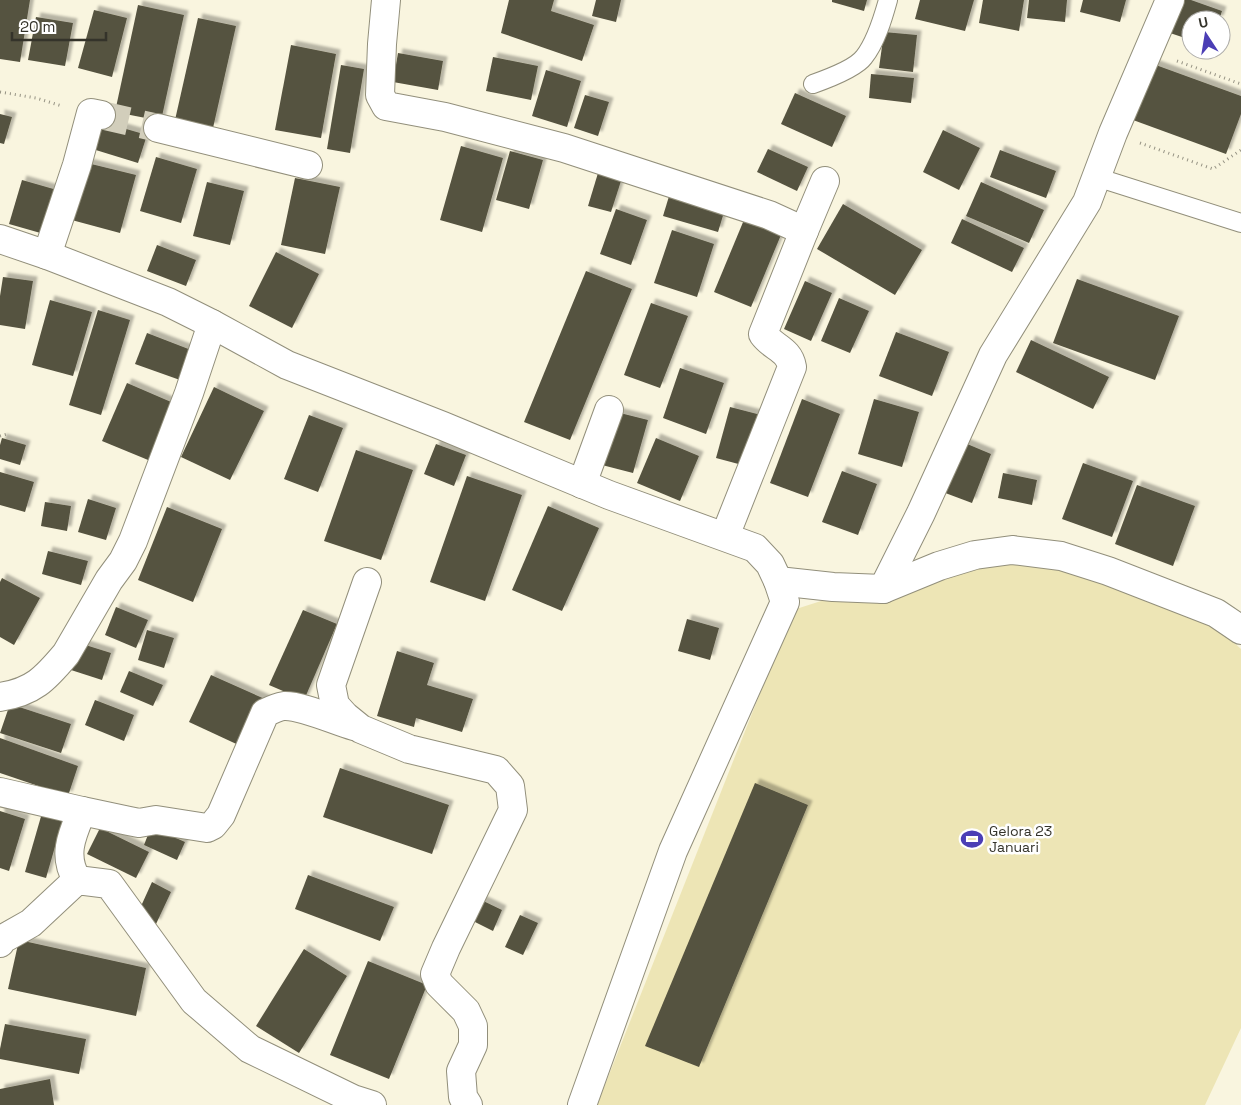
<svg xmlns="http://www.w3.org/2000/svg" width="1241" height="1105" font-family="'Space Grotesk',sans-serif">
	<style>
		.green { fill: #ede5b5 }
		.building { fill: #55523f; filter: url(#shadow) }
		.lines { fill: none; stroke-linecap: round; stroke-linejoin: round }
		.street-tunnel { stroke: #d2cebb; stroke-width: 28; stroke-dasharray: 28 14; stroke-linecap: butt }
		.lane-casing { stroke: #928f7b; stroke-width: 20 }
		.street-casing { stroke: #928f7b; stroke-width: 30 }
		.path { stroke: #959283; stroke-width: 3; stroke-dasharray: 1 4; stroke-linecap: butt }
		.lane { stroke: #fff; stroke-width: 18 }
		.street { stroke: #fff; stroke-width: 28 }
		.labels { text-anchor: middle; stroke-width: 5; stroke-linejoin: round; paint-order: stroke }
		.poi-label { font-size: 14px; fill: #34332a; stroke: #fff; text-anchor: start }
	</style>
	<defs>
		<filter id="shadow"><feDropShadow dx="4.5" dy="-4.5" stdDeviation="1" flood-color="#0004"/></filter>
	</defs>
	<rect width="100%" height="100%" fill="#f9f5df"/>
	<polygon class="green" points="983,549 1079,564 1209,620 1241,649 1241,1028 1205,1105 597,1105 793,610"/>
	<g class="building">
		<polygon points="0,0 30,0 20,62 0,59"/>
		<polygon points="509,0 554,0 551,11 594,25 582,61 501,33"/>
		<polygon points="596,0 621,0 616,22 592,16"/>
		<polygon points="832,0 867,0 864,11 832,2"/>
		<polygon points="920,0 974,0 965,31 915,19"/>
		<polygon points="983,0 1024,0 1019,31 979,23"/>
		<polygon points="1029,0 1067,0 1065,22 1027,18"/>
		<polygon points="1083,0 1126,0 1120,22 1080,12"/>
		<polygon points="1183,0 1191,0 1222,11 1219,20 1191,20 1191,40 1170,33"/>
		<polygon points="138,5 184,15 161,121 115,112"/>
		<polygon points="94,10 127,18 112,77 78,68"/>
		<polygon points="36,17 73,23 65,66 28,60"/>
		<polygon points="198,18 236,26 213,128 175,120"/>
		<polygon points="884,32 917,35 913,72 879,68"/>
		<polygon points="291,45 336,54 321,138 275,130"/>
		<polygon points="398,53 443,61 438,90 393,82"/>
		<polygon points="493,57 538,66 531,100 486,91"/>
		<polygon points="1153,64 1241,96 1241,114 1226,154 1133,120"/>
		<polygon points="341,65 364,69 350,153 327,149"/>
		<polygon points="546,70 581,81 567,127 532,116"/>
		<polygon points="871,74 914,78 911,103 869,98"/>
		<polygon points="795,93 846,116 832,147 781,124"/>
		<polygon points="585,95 609,102 598,136 574,128"/>
		<polygon points="0,114 12,117 4,144 0,143"/>
		<polygon points="95,120 147,135 138,163 86,147"/>
		<polygon points="943,130 980,148 959,190 923,172"/>
		<polygon points="461,146 503,158 482,232 440,220"/>
		<polygon points="768,149 808,167 797,191 757,172"/>
		<polygon points="1000,150 1056,171 1046,198 990,177"/>
		<polygon points="510,151 543,160 529,209 496,200"/>
		<polygon points="156,157 197,169 181,223 140,211"/>
		<polygon points="83,162 136,175 120,233 68,219"/>
		<polygon points="598,173 621,181 611,212 588,206"/>
		<polygon points="295,178 340,187 325,254 281,245"/>
		<polygon points="22,180 57,190 44,234 9,224"/>
		<polygon points="207,182 244,191 230,245 193,236"/>
		<polygon points="981,182 1044,210 1029,243 966,216"/>
		<polygon points="670,193 725,209 718,232 663,216"/>
		<polygon points="843,204 922,250 895,295 817,249"/>
		<polygon points="616,209 647,220 631,265 600,254"/>
		<polygon points="746,215 783,230 751,307 714,292"/>
		<polygon points="962,219 1024,248 1012,272 951,243"/>
		<polygon points="672,230 714,244 697,297 654,283"/>
		<polygon points="157,245 196,260 186,286 147,271"/>
		<polygon points="276,252 319,274 292,328 249,306"/>
		<polygon points="586,271 632,289 570,440 524,422"/>
		<polygon points="3,277 33,281 25,329 0,325 0,296"/>
		<polygon points="1077,279 1179,316 1155,380 1053,343"/>
		<polygon points="805,281 832,293 811,341 784,329"/>
		<polygon points="839,298 869,311 850,353 821,341"/>
		<polygon points="50,300 92,312 73,376 32,365"/>
		<polygon points="651,303 688,316 660,388 624,375"/>
		<polygon points="98,310 130,320 101,415 69,405"/>
		<polygon points="896,332 949,352 932,396 879,376"/>
		<polygon points="147,333 191,350 180,380 135,364"/>
		<polygon points="1031,340 1109,377 1093,409 1016,372"/>
		<polygon points="680,368 724,383 706,434 663,418"/>
		<polygon points="127,383 178,405 153,462 102,441"/>
		<polygon points="214,387 264,411 230,480 181,457"/>
		<polygon points="802,399 840,414 808,497 770,483"/>
		<polygon points="874,399 919,412 902,467 858,454"/>
		<polygon points="730,407 761,415 746,466 716,458"/>
		<polygon points="616,412 648,420 633,473 602,465"/>
		<polygon points="309,415 343,428 318,492 284,479"/>
		<polygon points="2,438 26,445 20,465 0,459 0,445"/>
		<polygon points="656,438 699,456 680,501 637,483"/>
		<polygon points="960,441 991,454 972,503 940,491"/>
		<polygon points="436,444 466,455 454,486 424,474"/>
		<polygon points="356,450 413,470 381,560 324,541"/>
		<polygon points="1083,463 1133,481 1112,537 1062,519"/>
		<polygon points="842,471 877,484 858,535 822,522"/>
		<polygon points="0,472 34,482 25,512 0,505"/>
		<polygon points="1003,473 1037,480 1032,505 998,498"/>
		<polygon points="467,476 522,495 485,601 430,582"/>
		<polygon points="1137,485 1195,506 1173,566 1115,544"/>
		<polygon points="88,499 116,508 106,540 78,532"/>
		<polygon points="45,502 71,506 67,531 41,526"/>
		<polygon points="548,506 599,528 562,611 512,590"/>
		<polygon points="167,507 222,529 193,602 138,580"/>
		<polygon points="48,551 88,561 81,585 42,574"/>
		<polygon points="2,578 40,598 14,645 0,637 0,582"/>
		<polygon points="116,607 148,620 136,648 105,635"/>
		<polygon points="303,610 337,624 304,700 269,685"/>
		<polygon points="687,619 719,628 710,660 678,651"/>
		<polygon points="147,630 174,638 164,668 138,660"/>
		<polygon points="79,643 111,653 102,680 71,670"/>
		<polygon points="397,651 434,663 427,685 473,699 462,732 416,718 414,727 377,716"/>
		<polygon points="129,671 163,685 153,706 120,692"/>
		<polygon points="211,675 267,700 245,748 189,722"/>
		<polygon points="95,700 134,715 124,741 85,725"/>
		<polygon points="10,704 71,724 61,753 0,733"/>
		<polygon points="0,738 78,766 68,796 0,773"/>
		<polygon points="340,768 449,805 432,854 323,817"/>
		<polygon points="755,783 808,805 699,1067 645,1046"/>
		<polygon points="0,811 25,819 9,871 0,868"/>
		<polygon points="42,813 63,819 46,878 25,872"/>
		<polygon points="151,827 185,842 177,860 144,845"/>
		<polygon points="100,828 149,852 136,878 87,854"/>
		<polygon points="308,875 394,907 380,941 295,909"/>
		<polygon points="152,882 171,892 156,924 137,915"/>
		<polygon points="477,898 502,910 493,931 467,918"/>
		<polygon points="520,915 538,923 523,955 505,947"/>
		<polygon points="19,940 146,968 136,1016 8,989"/>
		<polygon points="304,949 347,976 299,1053 256,1026"/>
		<polygon points="368,961 427,985 389,1079 330,1055"/>
		<polygon points="5,1024 86,1039 79,1074 0,1059 0,1049"/>
		<polygon points="50,1079 54,1105 0,1105 0,1089"/>
	</g>
	<g class="lines">
		<polyline class="street-tunnel" points="101,115 158,128"/>
		<g class="lane-casing">
			<g id="lane">
				<path d="M813,84C827,79 856,68 864,57C876,42 883,18 888,0"/>
				<polyline points="1096,177 1241,223"/>
			</g>
		</g>
		<g class="street-casing">
			<g id="street">
				<path d="M386,0L382,44L380,95L386,106L445,117L564,148L769,215L804,231L763,334C773,348 789,349 792,367L725,536"/>
				<polyline points="158,128 308,165"/>
				<polyline points="804,231 825,181"/>
				<polyline points="0,239 47,255 168,302 212,324 287,365 443,426 609,495 755,548 770,564 778,581 785,602 673,851 582,1105"/>
				<polyline points="47,255 77,165 91,113 101,115"/>
				<polyline points="582,484 609,410"/>
				<polyline points="778,581 833,587 883,589 921,513 993,355 1087,202 1113,133 1170,0"/>
				<polyline points="367,582 331,685 335,705 345,716 361,729 409,749 496,770 510,786 513,810 446,948 435,974 439,984 466,1011 473,1026 473,1045 461,1071 463,1097 468,1105"/>
				<polyline points="883,589 939,566 975,555 1012,550 1061,556 1108,571 1216,613 1241,630"/>
				<path d="M0,697C33,692 45,679 66,654L109,580L123,561L133,541L189,393L212,324"/>
				<path d="M0,792L82,811C72,835 62,855 77,880"/>
				<path d="M82,811L129,821L139,823L156,820L207,828L213,825L221,815L265,713C271,710 277,707 284,706C301,705 336,721 354,726"/>
				<polyline points="0,943 1,940 31,923 77,880 109,884 194,1001 250,1049 353,1099 372,1105"/>
			</g>
		</g>
		<g class="path">
			<polyline points="1177,61 1241,84"/>
			<polyline points="0,92 36,98 62,106"/>
			<polyline points="1140,143 1213,169 1241,150"/>
			<polyline points="0,436 7,434"/>
		</g>
		<use href="#lane" class="lane"/>
		<use href="#street" class="street"/>
	</g>
	<defs>
		<g id="stadium-bare" transform="scale(1.725)"><path d="M0-5a6.5 5 0 1 0 0 10a6.5 5 0 1 0 0-10ZM-3.5-1.8h7v3.6h-7Z" fill="#4b3eb5" stroke="#fff" stroke-width="2.5" paint-order="stroke"/></g>
	</defs>
	<g fill-rule="evenodd">
		<use href="#stadium-bare" x="972" y="839"/>
	</g>
	<g class="labels">
		<g class="poi-label">
			<text x="989" y="836">Gelora 23<tspan x="989" dy="16">Januari</tspan></text>
		</g>
	</g>
	<g transform="translate(1206 35) rotate(348)"><circle r="24" fill="#ffffff" stroke="#aeadaa"/>
	<path d="M0-4L9 19L0 12L-9 19Z" fill="#4b3eb5"/>
	<text y="-8" font-size="14" font-weight="bold" text-anchor="middle" fill="#34332a">U</text>
	</g>
	<path d="M12 32v8h94v-8" fill="none" stroke="#34332a" stroke-width="2.5"/>
	<text x="20" y="32" font-size="15" fill="#34332a" stroke="#ffffff" stroke-width="4" paint-order="stroke">20 m</text>
</svg>
